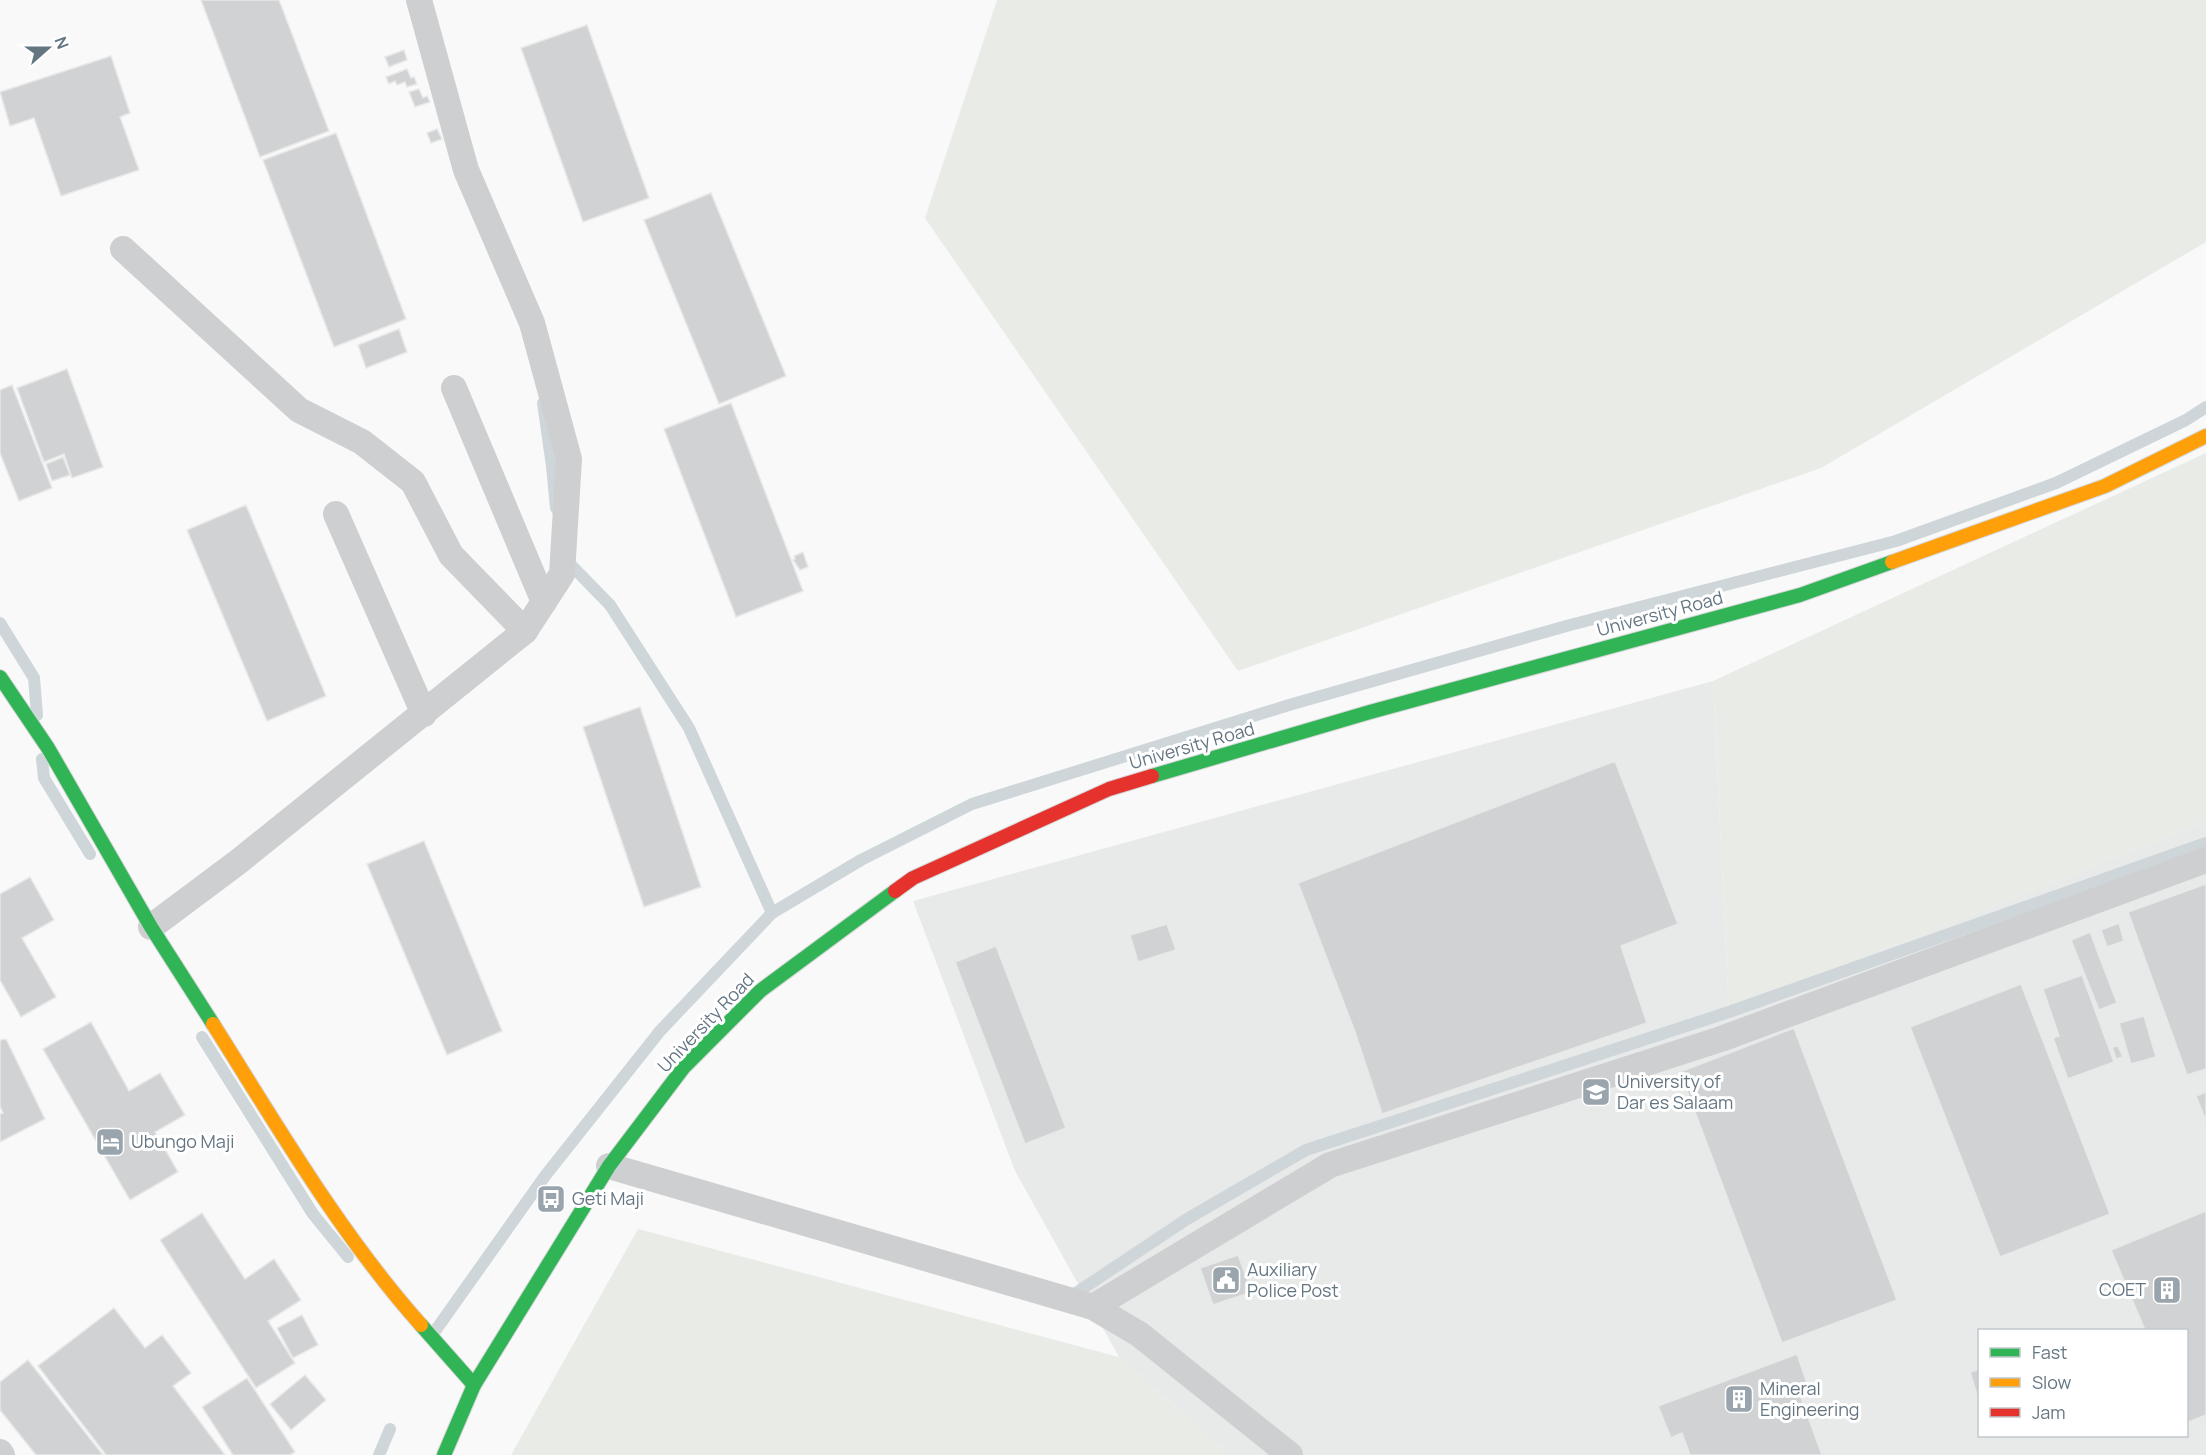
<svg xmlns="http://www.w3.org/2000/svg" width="2206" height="1455" font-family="Manrope,sans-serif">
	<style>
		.built { fill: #e8e9e9; fill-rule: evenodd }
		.green { fill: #e8ebe6 }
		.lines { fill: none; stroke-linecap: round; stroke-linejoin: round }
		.stream { stroke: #ced6d9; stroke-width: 12 }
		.building { fill: #d0d2d3; stroke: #e8e8e8; stroke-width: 1.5 }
		.fast-casing { stroke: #d5d6d7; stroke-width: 16 }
		.slow-casing { stroke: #d5d6d7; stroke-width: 16 }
		.jam-casing { stroke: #d5d6d7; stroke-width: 16 }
		.lane { stroke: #cecfd0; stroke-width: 26 }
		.fast { stroke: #30b455; stroke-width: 14 }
		.slow { stroke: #ff9f0a; stroke-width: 14 }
		.jam { stroke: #e5322d; stroke-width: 14 }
		.labels { text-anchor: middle; stroke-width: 6; stroke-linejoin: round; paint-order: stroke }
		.street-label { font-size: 18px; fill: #657683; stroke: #fff }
		.poi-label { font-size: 18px; fill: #657683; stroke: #fff; text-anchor: start }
	</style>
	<rect width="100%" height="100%" fill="#f9f9f9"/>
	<path class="built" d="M1713,681L1729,1012L2206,821V1455H1230L1119,1357L1015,1171L913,901ZM1980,1330H2186V1436H1980Z"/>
	<g class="green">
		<polygon points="997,0 2206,0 2206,242 1821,468 1238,671 925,218"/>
		<polygon points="2206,453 2206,821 1729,1012 1713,681"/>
		<polygon points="638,1229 1119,1357 1230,1455 511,1455"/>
	</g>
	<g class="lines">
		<g class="stream">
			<polyline points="543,403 552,466 556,508"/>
			<polyline points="569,563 610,605 689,728 772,913"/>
			<polyline points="0,623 34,678 37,715"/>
			<polyline points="42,759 44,778 90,854"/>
			<polyline points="202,1037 313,1214 348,1257"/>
			<polyline points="1073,1295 1187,1219 1306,1150 1729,1012 2206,843"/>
			<polyline points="433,1334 545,1176 660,1031 772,913 861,860 972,804 1289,705 1570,625 1896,541 2056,483 2186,420 2206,407"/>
			<polyline points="379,1455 390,1429"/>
		</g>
	</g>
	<g class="building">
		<polygon points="201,0 279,0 329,131 260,157"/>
		<polygon points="587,25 649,198 583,222 521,48"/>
		<polygon points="404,50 407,60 389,67 385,57"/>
		<polygon points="111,56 130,113 120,117 139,170 61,196 34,118 10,126 0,92"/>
		<polygon points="407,69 411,78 414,77 417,84 407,87 405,82 397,85 395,81 389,84 386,77"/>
		<polygon points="419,89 423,98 427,96 430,102 415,107 409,92"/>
		<polygon points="437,129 442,139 431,143 427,133"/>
		<polygon points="336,133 406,319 334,347 263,160"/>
		<polygon points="711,193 786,376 719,404 644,220"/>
		<polygon points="399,329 407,352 366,368 358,345"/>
		<polygon points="67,369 103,467 72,478 64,454 44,462 17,388"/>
		<polygon points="12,385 52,488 19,501 0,453 0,390"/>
		<polygon points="731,403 803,591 736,617 664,429"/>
		<polygon points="63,457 70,475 52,481 46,464"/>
		<polygon points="246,505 326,696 267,721 187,530"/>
		<polygon points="803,552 808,567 800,570 793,560 795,559 794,556"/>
		<polygon points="640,707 701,887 644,907 583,727"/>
		<polygon points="1615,761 1678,924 1621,946 1647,1023 1382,1114 1355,1032 1298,883"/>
		<polygon points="424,841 502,1031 447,1055 367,864"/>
		<polygon points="30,877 54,920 22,938 56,997 21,1017 0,980 0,894"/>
		<polygon points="2206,884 2206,1069 2187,1075 2128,912"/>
		<polygon points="2119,923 2124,941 2107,947 2101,930"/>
		<polygon points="1167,924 1176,950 1138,962 1130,935"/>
		<polygon points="2090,932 2117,1003 2099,1010 2071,940"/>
		<polygon points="996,946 1066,1128 1025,1144 955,962"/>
		<polygon points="2082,975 2114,1062 2068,1079 2053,1038 2059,1036 2043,989"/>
		<polygon points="2021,984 2110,1214 2000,1257 1910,1027"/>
		<polygon points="2144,1016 2156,1057 2131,1064 2119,1023"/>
		<polygon points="91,1022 129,1091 160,1073 185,1115 155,1132 178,1172 130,1200 43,1049"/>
		<polygon points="1794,1028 1897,1300 1782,1343 1680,1072"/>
		<polygon points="6,1039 45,1119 0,1142 0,1114 3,1113 0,1106 0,1040"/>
		<polygon points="2118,1046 2123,1057 2116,1059 2112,1047"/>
		<polygon points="2206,1092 2206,1121 2196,1096"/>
		<polygon points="2206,1211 2206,1415 2186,1423 2186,1330 2145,1330 2111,1250"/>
		<polygon points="202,1213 245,1279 274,1259 301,1300 268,1321 295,1363 256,1388 160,1240"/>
		<polygon points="1238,1255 1252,1292 1213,1305 1200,1268"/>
		<polygon points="114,1308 145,1348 162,1335 191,1373 173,1386 225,1455 106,1455 38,1366"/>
		<polygon points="302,1315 318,1345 293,1358 277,1328"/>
		<polygon points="1797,1354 1809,1389 1799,1392 1822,1455 1690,1455 1682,1433 1671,1438 1658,1406"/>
		<polygon points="28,1360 103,1455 36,1455 0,1410 0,1382"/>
		<polygon points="1980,1369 1980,1405 1970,1372"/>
		<polygon points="305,1375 326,1400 291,1430 270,1404"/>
		<polygon points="247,1378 295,1452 290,1455 233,1455 202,1407"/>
	</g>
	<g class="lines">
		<g class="fast-casing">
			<g id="fast">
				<polyline points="0,677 48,748 151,927 213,1024"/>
				<polyline points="1152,776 1370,712 1800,595 1892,562"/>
				<polyline points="421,1325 474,1385"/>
				<polyline points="444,1455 474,1385 609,1166 684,1067 760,991 895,891"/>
			</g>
		</g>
		<g class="slow-casing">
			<g id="slow">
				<polyline points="1892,562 2105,486 2206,436"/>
				<path d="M213,1024C278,1127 340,1234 421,1325"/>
			</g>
		</g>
		<g class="jam-casing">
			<polyline id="jam" points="895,891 913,878 1109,789 1152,776"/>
		</g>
		<g class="lane">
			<polyline points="123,249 299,410 362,442 413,482 451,555 525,631"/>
			<polyline points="454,388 544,602"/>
			<polyline points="336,514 424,714"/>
			<polyline points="151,927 238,862 525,631 562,574 569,459 532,323 466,170 419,0"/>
			<polyline points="609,1166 1093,1307 1139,1334 1290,1455"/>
			<polyline points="1093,1307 1330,1165 1721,1039 2206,860"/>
			<polyline points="0,1452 2,1455"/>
		</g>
		<use href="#fast" class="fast"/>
		<use href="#slow" class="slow"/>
		<use href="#jam" class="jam"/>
	</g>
	<defs>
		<g id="university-square" transform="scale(1.5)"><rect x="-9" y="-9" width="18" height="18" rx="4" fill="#99a4ac" stroke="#fff"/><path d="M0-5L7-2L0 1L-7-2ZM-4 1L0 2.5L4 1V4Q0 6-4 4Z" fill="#fff"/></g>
		<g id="hotel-square" transform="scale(1.5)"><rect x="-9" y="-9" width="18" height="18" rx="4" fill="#99a4ac" stroke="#fff"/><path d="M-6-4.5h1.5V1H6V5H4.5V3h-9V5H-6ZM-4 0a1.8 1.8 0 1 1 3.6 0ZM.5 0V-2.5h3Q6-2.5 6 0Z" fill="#fff"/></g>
		<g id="bus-square" transform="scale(1.5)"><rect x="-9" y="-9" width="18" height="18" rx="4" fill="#99a4ac" stroke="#fff"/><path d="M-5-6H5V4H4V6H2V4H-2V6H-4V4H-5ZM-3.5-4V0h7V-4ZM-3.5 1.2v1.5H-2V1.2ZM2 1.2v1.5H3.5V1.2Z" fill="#fff"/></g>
		<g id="civic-square" transform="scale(1.5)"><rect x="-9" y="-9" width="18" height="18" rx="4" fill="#99a4ac" stroke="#fff"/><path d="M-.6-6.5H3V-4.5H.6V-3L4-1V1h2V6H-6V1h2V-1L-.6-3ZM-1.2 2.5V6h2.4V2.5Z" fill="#fff"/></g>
		<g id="building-square" transform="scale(1.5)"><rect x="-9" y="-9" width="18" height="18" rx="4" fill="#99a4ac" stroke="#fff"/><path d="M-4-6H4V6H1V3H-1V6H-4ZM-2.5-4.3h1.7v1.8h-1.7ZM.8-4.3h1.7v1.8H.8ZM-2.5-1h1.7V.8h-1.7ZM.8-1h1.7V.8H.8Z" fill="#fff"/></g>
	</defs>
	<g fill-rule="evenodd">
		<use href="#university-square" x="1596" y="1092"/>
		<use href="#hotel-square" x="110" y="1142"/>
		<use href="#bus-square" x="551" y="1199"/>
		<use href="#civic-square" x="1226" y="1280"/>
		<use href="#building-square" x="2167" y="1290"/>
		<use href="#building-square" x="1739" y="1399"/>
	</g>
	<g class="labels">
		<g class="street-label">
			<text transform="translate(1660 614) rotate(-15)" y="6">University Road</text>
			<text transform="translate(1192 746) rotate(-16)" y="6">University Road</text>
			<text transform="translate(706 1023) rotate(-46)" y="6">University Road</text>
		</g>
		<g class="poi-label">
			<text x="1617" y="1088">University of<tspan x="1617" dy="21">Dar es Salaam</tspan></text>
			<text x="131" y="1148">Ubungo Maji</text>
			<text x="572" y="1205">Geti Maji</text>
			<text x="1247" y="1276">Auxiliary<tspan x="1247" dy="21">Police Post</tspan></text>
			<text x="2146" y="1296" text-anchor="end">COET</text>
			<text x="1760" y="1395">Mineral<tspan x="1760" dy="21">Engineering</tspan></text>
		</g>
	</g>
	<rect x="1978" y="1329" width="210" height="108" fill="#ffffff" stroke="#c1c8cd" stroke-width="1.5"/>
	<rect x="1990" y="1348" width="30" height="9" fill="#30b455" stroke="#c1c8cd" stroke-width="1.5"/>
	<text x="2032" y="1359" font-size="18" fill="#657683">Fast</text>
	<rect x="1990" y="1378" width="30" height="9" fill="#ff9f0a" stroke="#c1c8cd" stroke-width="1.5"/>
	<text x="2032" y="1389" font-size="18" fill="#657683">Slow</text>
	<rect x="1990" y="1408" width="30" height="9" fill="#e5322d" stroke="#c1c8cd" stroke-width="1.5"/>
	<text x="2032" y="1419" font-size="18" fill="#657683">Jam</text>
	<g transform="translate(48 48) rotate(69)" stroke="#ffffff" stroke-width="4.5" paint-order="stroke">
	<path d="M0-4.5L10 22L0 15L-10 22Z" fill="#657683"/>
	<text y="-9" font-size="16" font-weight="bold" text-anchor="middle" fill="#657683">N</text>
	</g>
</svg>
